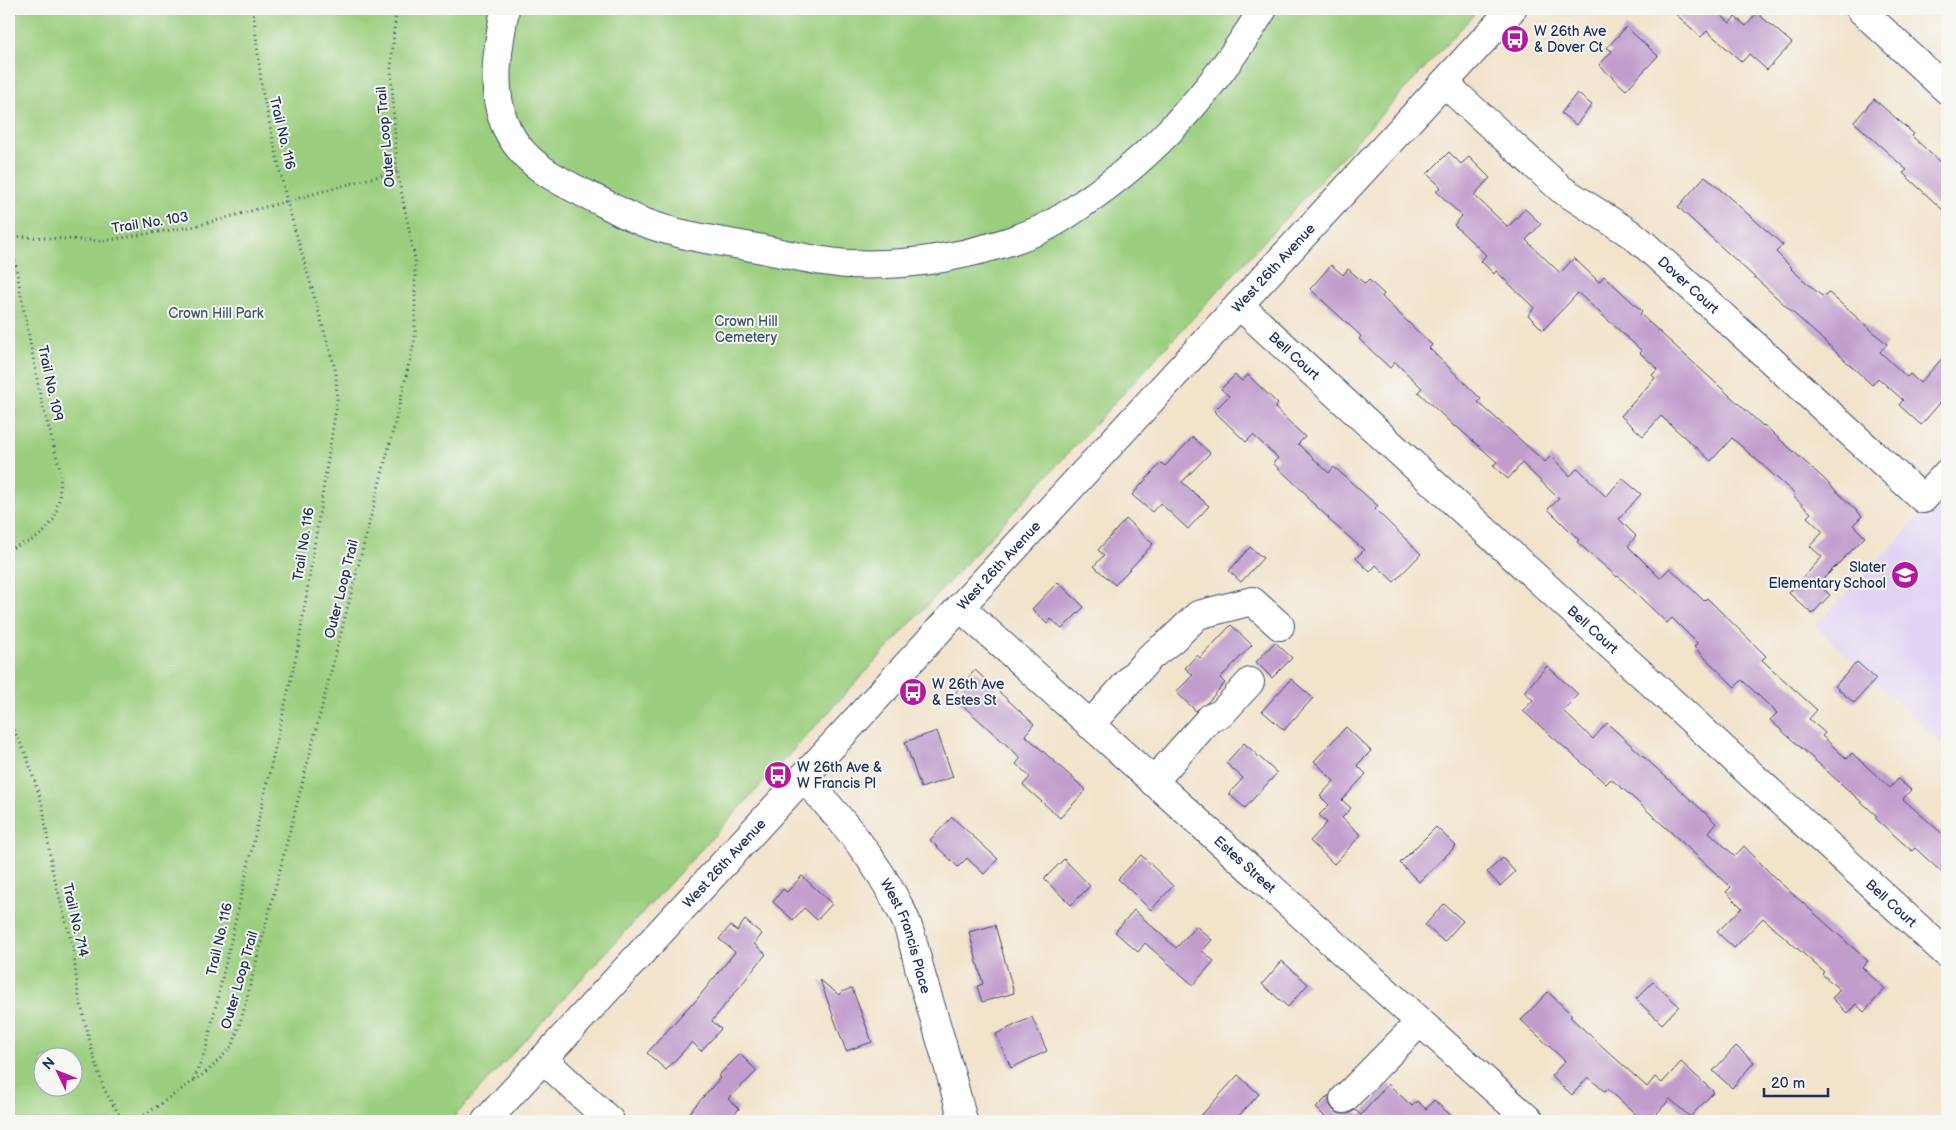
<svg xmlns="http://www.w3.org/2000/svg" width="1956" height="1130" font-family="'Balsamiq Sans',sans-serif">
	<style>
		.built { fill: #e1d4f4 }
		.green { fill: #9bce7e; stroke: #5b7e6e; fill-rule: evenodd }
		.building { fill: #c19dcc }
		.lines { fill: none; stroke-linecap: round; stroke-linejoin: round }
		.minor-casing { stroke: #3b4a6e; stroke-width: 30 }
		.path { stroke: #3b4a6e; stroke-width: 3; stroke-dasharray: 1 4; stroke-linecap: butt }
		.minor { stroke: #fff; stroke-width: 28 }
		.labels { text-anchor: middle; stroke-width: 4; stroke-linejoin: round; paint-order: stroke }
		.poi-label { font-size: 14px; fill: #1b2f5e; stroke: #f6f6f2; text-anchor: start }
		.street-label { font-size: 14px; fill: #1b2f5e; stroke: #f6f6f2 }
		.park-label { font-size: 14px; fill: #3b5766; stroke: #f6f6f2 }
	</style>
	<rect width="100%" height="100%" fill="#f6f6f2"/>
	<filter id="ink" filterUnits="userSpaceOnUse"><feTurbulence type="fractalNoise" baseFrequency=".02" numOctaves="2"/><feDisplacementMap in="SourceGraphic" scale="10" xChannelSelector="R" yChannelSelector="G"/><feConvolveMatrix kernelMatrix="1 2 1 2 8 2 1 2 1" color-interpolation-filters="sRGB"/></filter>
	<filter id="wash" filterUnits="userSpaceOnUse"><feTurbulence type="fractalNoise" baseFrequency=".0096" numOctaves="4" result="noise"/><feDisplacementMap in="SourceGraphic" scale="20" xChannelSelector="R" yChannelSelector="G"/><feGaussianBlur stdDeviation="1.12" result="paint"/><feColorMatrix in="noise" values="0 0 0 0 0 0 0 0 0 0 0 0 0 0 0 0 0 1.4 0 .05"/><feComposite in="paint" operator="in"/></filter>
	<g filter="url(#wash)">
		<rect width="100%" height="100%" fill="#f2e3ca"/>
		<polygon class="built" points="1947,488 1947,747 1815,626"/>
		<path class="green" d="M9,9H1479L450,1121H9ZM42,1058H72V1088H42Z"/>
		<g id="blocks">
			<g class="building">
				<polygon points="1670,9 1714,9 1730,23 1735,17 1746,26 1757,13 1792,43 1767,70 1749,54 1742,62 1707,31 1701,37"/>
				<polygon points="1626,27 1658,56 1626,90 1599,65 1612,51 1607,48"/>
				<polygon points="1577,93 1592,105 1576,125 1561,113"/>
				<polygon points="1874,99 1914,134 1912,136 1947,169 1947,214 1903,173 1907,170 1854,122"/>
				<polygon points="1449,152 1461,164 1469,157 1490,178 1474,195 1508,227 1525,209 1541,224 1526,240 1560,273 1574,258 1599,282 1604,276 1642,311 1640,314 1763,426 1764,425 1822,477 1862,516 1853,525 1865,537 1818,584 1830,595 1812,614 1789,593 1822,557 1810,546 1823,532 1807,517 1811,513 1793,496 1795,494 1732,438 1711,461 1661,416 1643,436 1621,416 1655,378 1652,375 1658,369 1640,353 1642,351 1578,293 1543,330 1528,315 1534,308 1496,271 1494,274 1481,261 1486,255 1454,225 1462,216 1436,191 1441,187 1427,174"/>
				<polygon points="1705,176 1783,245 1776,252 1792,268 1791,269 1823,297 1828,292 1887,344 1880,352 1907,377 1910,374 1920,383 1947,353 1947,395 1921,425 1899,405 1903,400 1878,378 1872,385 1678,207"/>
				<polygon points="1331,265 1343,275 1348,269 1365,284 1369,280 1384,294 1382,297 1432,345 1429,348 1481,399 1478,402 1545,462 1551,456 1570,476 1578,468 1606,497 1622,478 1641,494 1619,519 1636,536 1628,546 1660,578 1670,568 1704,601 1707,598 1766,656 1762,660 1817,710 1809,719 1825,733 1822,736 1847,759 1852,753 1890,788 1898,779 1911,790 1903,799 1947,838 1947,877 1915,848 1912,851 1875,818 1877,816 1770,720 1777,713 1742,680 1735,687 1694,647 1697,643 1672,618 1667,623 1618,576 1617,577 1577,542 1579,540 1548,509 1559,499 1522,463 1508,479 1493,466 1497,462 1456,426 1455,427 1418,392 1422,388 1395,362 1390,368 1359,339 1361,336 1310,289"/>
				<polygon points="1235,375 1242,381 1248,375 1278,404 1275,408 1305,437 1298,444 1329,473 1334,467 1378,506 1375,509 1421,554 1394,582 1376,565 1370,572 1356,558 1364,550 1328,519 1329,518 1307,498 1308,496 1273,463 1278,458 1253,435 1246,442 1214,411 1229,396 1221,389"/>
				<polygon points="1193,437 1210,453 1182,482 1209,506 1188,529 1160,503 1152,512 1132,495 1161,463 1165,466"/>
				<polygon points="1126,519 1153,544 1115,585 1094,566 1104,555 1098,550"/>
				<polygon points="1250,547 1263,558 1241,582 1229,571"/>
				<polygon points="1058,582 1084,607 1062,629 1051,619 1047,624 1032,609"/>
				<polygon points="1231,625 1252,645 1220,678 1225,683 1208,702 1196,711 1176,692 1193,675 1185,668 1197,655 1200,658"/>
				<polygon points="1275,642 1292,658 1272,678 1256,662"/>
				<polygon points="1857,662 1876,679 1854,703 1835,686"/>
				<polygon points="1547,666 1578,694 1563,711 1593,739 1607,723 1716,823 1709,832 1735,856 1744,846 1776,879 1868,961 1862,967 1885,989 1864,1012 1856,1004 1847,1013 1832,998 1840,990 1822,974 1824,972 1763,918 1734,948 1717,932 1742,908 1726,892 1731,887 1629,794 1611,779 1606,784 1523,711 1533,700 1524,692"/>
				<polygon points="975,670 1034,724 1025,735 1086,790 1060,818 1023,785 1030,777 1016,764 1021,758 952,696"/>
				<polygon points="1291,679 1313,698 1284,730 1262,711"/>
				<polygon points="1346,727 1371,751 1357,765 1366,774 1342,800 1351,808 1342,818 1361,835 1334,864 1310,841 1327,823 1319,815 1329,805 1320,796 1334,781 1314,761"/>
				<polygon points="937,731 953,777 921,788 905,742"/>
				<polygon points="1244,743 1277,773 1245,808 1229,794 1243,778 1226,763"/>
				<polygon points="952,817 998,859 984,874 967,858 958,867 930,840"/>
				<polygon points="1436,827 1456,846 1419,882 1400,863"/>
				<polygon points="1141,855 1173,886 1151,910 1118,879"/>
				<polygon points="1503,858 1515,872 1500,886 1487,872"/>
				<polygon points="1064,859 1090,886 1071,905 1044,879"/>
				<polygon points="802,876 832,904 817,920 804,908 793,920 773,902 783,889 787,892"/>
				<polygon points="1444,904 1463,921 1444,942 1425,925"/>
				<polygon points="1134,910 1176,948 1196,926 1212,940 1202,951 1214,961 1193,985 1145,943 1138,952 1115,932"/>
				<polygon points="745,920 762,934 754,944 766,954 712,1021 721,1029 701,1051 692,1042 666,1070 647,1053 692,1003 693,1004 735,952 719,939 730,926 737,931"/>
				<polygon points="995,925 1014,993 982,1002 977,986 983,984 969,932"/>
				<polygon points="1282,961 1308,984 1288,1007 1262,984"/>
				<polygon points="820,980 839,995 841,992 852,988 872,1042 846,1051"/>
				<polygon points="1653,982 1679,1006 1662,1024 1636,999"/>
				<polygon points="1548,992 1572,1015 1570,1017 1647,1087 1655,1077 1662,1083 1681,1062 1714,1092 1690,1117 1670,1099 1650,1121 1643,1121 1608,1089 1605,1092 1588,1077 1572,1095 1551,1076 1565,1061 1521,1020"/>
				<polygon points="1032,1017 1047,1051 1011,1068 996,1034"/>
				<polygon points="1736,1046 1754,1062 1732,1088 1713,1071"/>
				<polygon points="740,1054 757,1071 728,1099 739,1109 728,1121 697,1121 688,1114 720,1078 718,1076"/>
				<polygon points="1238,1075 1259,1094 1234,1121 1196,1121"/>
				<polygon points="1388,1084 1412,1106 1417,1101 1426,1109 1434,1100 1457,1121 1329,1121 1316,1108 1329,1095 1329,1104 1333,1110 1340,1114 1348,1114 1355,1110 1361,1115"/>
			</g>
		</g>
	</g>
	<g filter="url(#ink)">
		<use href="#blocks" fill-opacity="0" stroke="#3b4a6e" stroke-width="1"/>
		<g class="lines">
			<g class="minor-casing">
				<g id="minor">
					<path d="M505,9C498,47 489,92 507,129C526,168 565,184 602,202C615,209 629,217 643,222C679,236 719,241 757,248C787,254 817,262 848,264C911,267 979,255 1037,231C1054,224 1070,213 1085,202C1159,152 1217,84 1263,9"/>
					<polyline points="1860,9 1947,90"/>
					<path id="s1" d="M1444,83L1561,189L1634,236L1647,247L1923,499L1947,473"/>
					<path id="s2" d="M1239,305L1947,954"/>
					<path id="s3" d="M960,607L1530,1121"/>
					<polyline points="1090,725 1150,657 1172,640 1198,615 1252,601 1280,626"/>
					<path id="s4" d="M803,777C843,821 875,858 902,912C912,932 916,957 922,978C937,1026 951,1073 963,1121"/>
					<polyline points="1153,782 1210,718 1221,714 1250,682"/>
					<polyline points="543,1059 610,1121"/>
					<polyline points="1344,1099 1420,1022"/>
					<path id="s5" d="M486,1121L1512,9"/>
				</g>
			</g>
			<g class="path">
				<polyline points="9,196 12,210 12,247 41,400 61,472 59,500 54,519 43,533 35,539 9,549"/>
				<polyline points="9,236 102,241 196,226 397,171"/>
				<polyline points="9,721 26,754 43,807 52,869 73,947 78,993 92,1051 104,1089 118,1113 126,1121"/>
				<polyline points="194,1079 206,1049 298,648 337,402 336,372 287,202 262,90 253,9"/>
				<polyline points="136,1121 209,1070 233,1045 243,1013 394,427 415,338 415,259 397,171 391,68 396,9"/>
			</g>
			<use href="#minor" class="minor"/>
		</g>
	</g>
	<defs>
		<g id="bus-disc" transform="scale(1.4375)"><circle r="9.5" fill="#b5179e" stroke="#f6f6f2"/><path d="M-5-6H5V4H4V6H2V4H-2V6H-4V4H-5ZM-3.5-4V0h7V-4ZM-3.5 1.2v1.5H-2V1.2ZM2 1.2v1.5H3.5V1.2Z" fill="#fff"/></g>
		<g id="school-disc" transform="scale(1.4375)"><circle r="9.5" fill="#b5179e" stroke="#f6f6f2"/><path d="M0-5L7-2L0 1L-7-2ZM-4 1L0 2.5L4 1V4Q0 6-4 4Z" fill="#fff"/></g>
	</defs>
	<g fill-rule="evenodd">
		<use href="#bus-disc" x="1515" y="39"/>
		<use href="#school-disc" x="1905" y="575"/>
		<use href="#bus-disc" x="913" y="692"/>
		<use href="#bus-disc" x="778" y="775"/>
	</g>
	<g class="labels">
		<g class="poi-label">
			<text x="1534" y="36">W 26th Ave<tspan x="1534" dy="16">&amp; Dover Ct</tspan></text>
			<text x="1886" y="572" text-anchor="end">Slater<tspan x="1886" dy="16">Elementary School</tspan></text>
			<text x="932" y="689">W 26th Ave<tspan x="932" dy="16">&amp; Estes St</tspan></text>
			<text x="797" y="772">W 26th Ave &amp;<tspan x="797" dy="16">W Francis Pl</tspan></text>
		</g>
		<g class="street-label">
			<text transform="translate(283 133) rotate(77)" y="5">Trail No. 116</text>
			<text transform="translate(385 137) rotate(-95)" y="5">Outer Loop Trail</text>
			<text transform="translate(150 222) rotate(-9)" y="5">Trail No. 103</text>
			<text dy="5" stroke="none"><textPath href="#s5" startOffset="1161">West 26th Avenue</textPath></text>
			<text dy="5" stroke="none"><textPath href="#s1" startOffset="318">Dover Court</textPath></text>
			<text dy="5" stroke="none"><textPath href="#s2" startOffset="75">Bell Court</textPath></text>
			<text transform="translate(51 383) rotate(78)" y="5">Trail No. 109</text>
			<text transform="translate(303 544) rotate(-81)" y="5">Trail No. 116</text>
			<text dy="5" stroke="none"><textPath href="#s5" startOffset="756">West 26th Avenue</textPath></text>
			<text transform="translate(341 589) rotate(-76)" y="5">Outer Loop Trail</text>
			<text dy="5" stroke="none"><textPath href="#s2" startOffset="480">Bell Court</textPath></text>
			<text dy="5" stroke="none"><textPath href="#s5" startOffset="351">West 26th Avenue</textPath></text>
			<text dy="5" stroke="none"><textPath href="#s3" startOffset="384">Estes Street</textPath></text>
			<text dy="5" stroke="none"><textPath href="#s2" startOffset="885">Bell Court</textPath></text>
			<text transform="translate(76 920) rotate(77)" y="5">Trail No. 714</text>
			<text dy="5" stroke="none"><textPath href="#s4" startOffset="192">West Francis Place</textPath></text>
			<text transform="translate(219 939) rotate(-77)" y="5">Trail No. 116</text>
			<text transform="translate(239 980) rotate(-74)" y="5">Outer Loop Trail</text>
		</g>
		<g class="park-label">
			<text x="216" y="318">Crown Hill Park</text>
			<text x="746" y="326">Crown Hill<tspan x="746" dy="16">Cemetery</tspan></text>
		</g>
	</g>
	<rect width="1956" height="1130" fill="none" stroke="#f6f6f2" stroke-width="30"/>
	<g transform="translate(58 1072) rotate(313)"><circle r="24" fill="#f6f6f2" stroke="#9ea6b7"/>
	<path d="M0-4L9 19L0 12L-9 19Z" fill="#b5179e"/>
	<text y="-8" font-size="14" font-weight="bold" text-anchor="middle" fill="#1b2f5e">N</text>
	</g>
	<path d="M1764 1088v8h64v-8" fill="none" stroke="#1b2f5e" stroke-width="2.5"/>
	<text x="1771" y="1088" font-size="15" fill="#1b2f5e" stroke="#f6f6f2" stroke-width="4" paint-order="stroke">20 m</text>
</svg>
